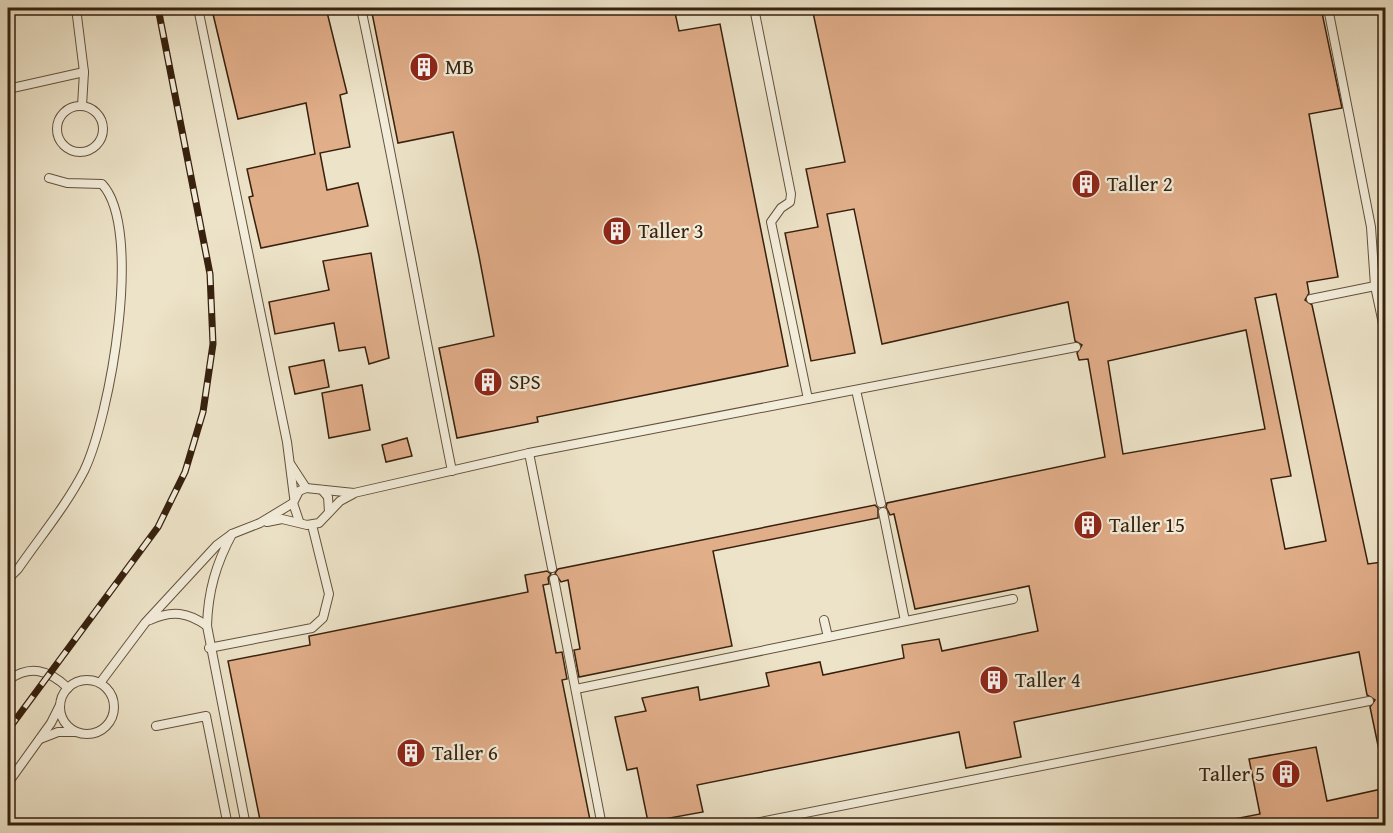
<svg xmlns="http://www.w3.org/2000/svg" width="1393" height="833" font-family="'Gentium Book Plus',serif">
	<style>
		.building { fill: #e1ae8a; stroke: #37210e; stroke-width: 1.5; fill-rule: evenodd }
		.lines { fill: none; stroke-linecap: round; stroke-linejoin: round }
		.service-casing { stroke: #64523c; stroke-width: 10 }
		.service { stroke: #f3eddb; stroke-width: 8 }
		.rail-casing { stroke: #37210e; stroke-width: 7 }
		.rail { stroke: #f3eddb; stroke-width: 4.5; stroke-dasharray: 14; stroke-linecap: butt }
		.labels { text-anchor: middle; stroke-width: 4.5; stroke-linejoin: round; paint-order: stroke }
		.poi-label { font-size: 21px; fill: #37210e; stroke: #f3eddb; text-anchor: start }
	</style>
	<rect width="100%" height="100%" fill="#ede3c8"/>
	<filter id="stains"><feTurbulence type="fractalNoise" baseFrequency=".00333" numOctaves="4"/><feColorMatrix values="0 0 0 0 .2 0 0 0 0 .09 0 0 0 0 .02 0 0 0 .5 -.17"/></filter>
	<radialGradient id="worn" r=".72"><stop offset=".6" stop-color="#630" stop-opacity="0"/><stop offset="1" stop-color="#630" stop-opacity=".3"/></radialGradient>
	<g class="building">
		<polygon points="240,8 326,8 347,93 340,95 350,147 320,153 327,190 358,183 368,226 261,248 249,197 253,196 247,169 315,154 306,103 238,119 213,14"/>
		<polygon points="371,8 674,8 679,31 720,24 788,366 537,417 538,422 457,438 439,348 494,336 479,256 453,132 398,143"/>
		<path d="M812,8H1321L1342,108L1309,114L1338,277L1307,282L1309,293L1305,300L1312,305L1368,564L1382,562L1386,579V755H1380L1370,707L1375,700L1367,695L1359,652L1014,722L1021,757L966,768L959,732L697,785L703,812L648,822L637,768L627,770L615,717L646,711L642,698L698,687L700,700L769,686L766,673L820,662L823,675L904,658L902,645L939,639L942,651L1038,631L1029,586L915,609L894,514L890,515L886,507L887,503L1105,457L1088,359L1079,360L1077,353L1082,345L1075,341L1068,302L882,344L854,209L827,214L855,353L811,361L785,233L818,227L806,169L845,162ZM1276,294L1326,541L1285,549L1271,479L1291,476L1255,298ZM1246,330L1265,429L1123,454L1108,361Z"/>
		<polygon points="371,253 389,358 369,364 365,347 339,351 334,323 275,334 269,302 329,290 323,261"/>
		<polygon points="324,360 329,387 295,394 289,367"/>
		<polygon points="362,385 370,430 329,438 322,393"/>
		<polygon points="407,438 412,456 386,462 382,445"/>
		<polygon points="875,505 878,508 878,518 713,551 732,646 579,677 574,650 580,649 568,580 561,582 555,573 558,569"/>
		<polygon points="547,571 551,574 548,578 549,584 543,585 556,653 562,652 567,679 562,680 591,825 261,825 228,661 310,645 309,636 528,592 525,575"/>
		<polygon points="1316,747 1327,801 1386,788 1386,825 1230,825 1229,820 1260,814 1249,759"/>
	</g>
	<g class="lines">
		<g class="service-casing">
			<g id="service">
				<polyline points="76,8 84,72 82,106"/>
				<polyline points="198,8 287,442 294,497"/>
				<path d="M361,8C394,162 421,317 452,471"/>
				<polyline points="754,8 791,194 790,202 781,208 771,222 808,399"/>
				<polyline points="1328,8 1371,227 1375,286 1386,338"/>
				<polyline points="8,89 84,72"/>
				<circle cx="80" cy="129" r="23"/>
				<polyline points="1311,299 1375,286"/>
				<polyline points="856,390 881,503"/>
				<polyline points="529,453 552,568"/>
				<polyline points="291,465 306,488"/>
				<polyline points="322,490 328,497 329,512"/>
				<polyline points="883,512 905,621"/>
				<polyline points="299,521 293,503 299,491 306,488 354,493 529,453 1076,347"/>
				<polyline points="267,522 282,519 307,525 319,523 340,501 353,494"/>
				<path d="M232,534C216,564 208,591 207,626L246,826"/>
				<path d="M8,579L18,569C40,537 66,506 84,471C110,417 144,229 102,184L67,183L49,178"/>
				<polyline points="554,579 602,826"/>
				<path d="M150,620C172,610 188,612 207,626"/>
				<polyline points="824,620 828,637"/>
				<polyline points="209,648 312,628 323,618 329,594 312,525"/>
				<path d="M8,680C30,665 48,669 68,688"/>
				<circle cx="87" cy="707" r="27"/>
				<polyline points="100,683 145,623 217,545 232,534 260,523 293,503"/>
				<polyline points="576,689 1013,599"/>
				<polyline points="156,726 206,716 228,826"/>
				<polyline points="40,739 58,732 75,732"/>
				<polyline points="8,783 51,723 60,705"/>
				<polyline points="740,826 1369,701"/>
			</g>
		</g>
		<use href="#service" class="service"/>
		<g class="rail-casing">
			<polyline id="rail" points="8,730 158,527 185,472 203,412 213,344 210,274 158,8"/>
		</g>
		<use href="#rail" class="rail"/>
	</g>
	<defs>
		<g id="building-disc" transform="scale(1.5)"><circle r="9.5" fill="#8f2418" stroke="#f3eddb"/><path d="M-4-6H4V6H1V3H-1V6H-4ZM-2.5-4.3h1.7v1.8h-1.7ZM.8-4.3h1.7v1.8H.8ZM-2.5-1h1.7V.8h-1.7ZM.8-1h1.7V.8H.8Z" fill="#fff"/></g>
	</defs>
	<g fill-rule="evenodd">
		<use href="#building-disc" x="424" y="67"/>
		<use href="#building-disc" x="1086" y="184"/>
		<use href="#building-disc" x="617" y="231"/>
		<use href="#building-disc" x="488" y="382"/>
		<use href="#building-disc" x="1088" y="525"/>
		<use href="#building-disc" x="994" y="680"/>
		<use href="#building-disc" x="411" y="753"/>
		<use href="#building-disc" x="1286" y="774"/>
	</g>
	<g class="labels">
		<g class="poi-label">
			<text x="445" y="74">MB</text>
			<text x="1107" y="191">Taller 2</text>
			<text x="638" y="238">Taller 3</text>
			<text x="509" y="389">SPS</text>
			<text x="1109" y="532">Taller 15</text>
			<text x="1015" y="687">Taller 4</text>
			<text x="432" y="760">Taller 6</text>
			<text x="1265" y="781" text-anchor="end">Taller 5</text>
		</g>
	</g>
	<rect width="1393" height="833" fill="none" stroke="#ede3c8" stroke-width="30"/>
	<rect x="9" y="9" width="1375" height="815" fill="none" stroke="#37210e" stroke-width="3"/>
	<rect x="15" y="15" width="1363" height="803" fill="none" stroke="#37210e" stroke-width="1.5"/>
	<rect width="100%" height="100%" filter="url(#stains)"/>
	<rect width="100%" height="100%" fill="url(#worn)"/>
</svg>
